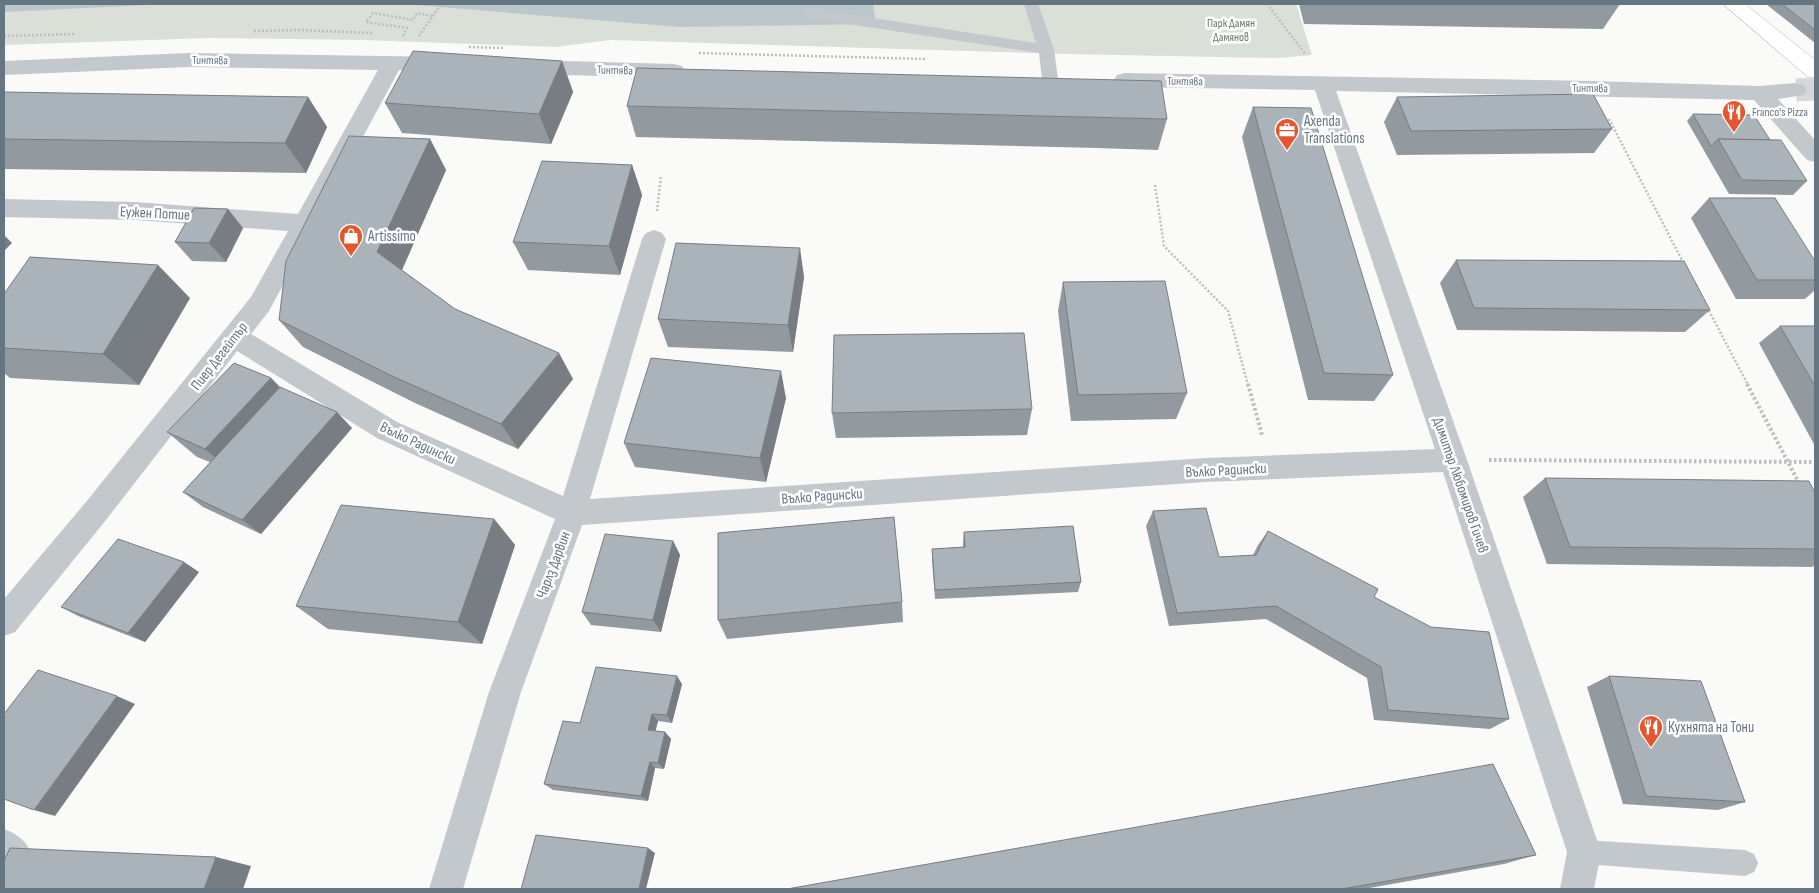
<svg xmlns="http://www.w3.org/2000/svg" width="1819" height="893" font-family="'Sofia Sans Condensed',sans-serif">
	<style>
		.green { fill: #dadfd7 }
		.water { fill: #bbc7cb }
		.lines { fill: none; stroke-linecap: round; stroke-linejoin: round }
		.street-tunnel { stroke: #d5d9db; stroke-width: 23; stroke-dasharray: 23 11; stroke-linecap: butt }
		.secondary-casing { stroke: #b3babf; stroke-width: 1 }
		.path-far1 { stroke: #bbbfc2; stroke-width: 2.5; stroke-dasharray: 2 2; stroke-linecap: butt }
		.path { stroke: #bbbfc2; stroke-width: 4; stroke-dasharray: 2.5 2.5; stroke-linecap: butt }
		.lane { fill: #c3c8cc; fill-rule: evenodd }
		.street { fill: #c3c8cc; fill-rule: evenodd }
		.secondary { fill: #fff; fill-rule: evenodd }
		.wall { fill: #929a9f }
		.shaded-wall { fill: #777d82 }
		.building { fill: #aab3b9; stroke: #777d82 }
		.labels { text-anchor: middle; stroke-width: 5; stroke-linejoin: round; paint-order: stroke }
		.far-park-label { font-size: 12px; fill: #687a64; stroke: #fff }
		.far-street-label { font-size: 12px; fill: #657683; stroke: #fff }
		.far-poi-label { font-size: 12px; fill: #657683; stroke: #fff; text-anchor: start }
		.poi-label { font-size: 15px; fill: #657683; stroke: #fff; text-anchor: start }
		.street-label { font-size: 15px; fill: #657683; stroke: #fff }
	</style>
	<rect width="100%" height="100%" fill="#fafaf8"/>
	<polygon class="green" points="4,4 1296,4 1312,55 1278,58 1066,54 611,40 555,47 363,40 208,38 4,45"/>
	<g class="water">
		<polygon points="4,4 168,4 4,12"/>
		<polygon points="404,4 873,4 876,24 680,27"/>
	</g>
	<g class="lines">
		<polyline class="street-tunnel" points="1796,90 1815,89"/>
		<g class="secondary-casing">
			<polygon id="secondary" points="1723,4 1745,4 1815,60 1815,78 1807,76"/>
		</g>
		<g class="path-far1">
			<polyline points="1267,4 1306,55"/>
			<polyline points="254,31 299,30 373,33"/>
			<polyline points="4,36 76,34"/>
			<polyline points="403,36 407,28 366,22 373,13 413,20 417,13 432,16"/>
			<polyline points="419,36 441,4"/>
			<polyline points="469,47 505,48"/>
			<polyline points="699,53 925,59"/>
			<polyline points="1609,119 1684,264"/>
			<polyline points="1155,185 1164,246 1228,311 1248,385"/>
			<polyline points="657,211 661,176"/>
			<polyline points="1707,307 1748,385"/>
		</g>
		<g class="path">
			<polyline points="1248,384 1262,435"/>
			<polyline points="1747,384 1799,483"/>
			<polyline points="1489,460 1815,462"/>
		</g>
		<g class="lane">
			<polygon points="1024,4 1038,4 1054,49 1058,79 1055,83 1050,84 1045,83 1042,79 1039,53 808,18 803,16 801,13 803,10 808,8 1036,43"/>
			<path d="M4,829C24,836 33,849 35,870C36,877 37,882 34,889H8L11,882L9,862L4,857Z"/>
			<polygon points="1584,840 1745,850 1754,854 1758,863 1754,872 1745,876 1584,864 1575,861 1572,852 1575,843"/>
		</g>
		<g class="street">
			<polygon points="189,53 445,57 452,59 456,64 452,69 445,71 399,70 269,311 251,334 397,422 563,496 642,239 646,233 654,230 662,233 666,239 590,499 1206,458 1435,449 1315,90 1125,87 1117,85 1114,80 1117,75 1125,73 1592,81 1760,86 1796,83 1804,85 1807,90 1804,95 1778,99 1815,140 1815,162 1807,160 1754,100 1336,91 1467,460 1601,852 1594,889 1560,889 1567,852 1443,472 1206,482 582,525 521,692 463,889 429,889 489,692 555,519 377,438 237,351 106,520 15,632 4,636 4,599 86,502 251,297 288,231 135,220 4,217 4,199 135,202 298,214 378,70 189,67 4,75 4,61"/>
			<polygon points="528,60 674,64 682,66 685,71 682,76 674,78 528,74 521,72 517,67 521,62"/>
		</g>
		<use href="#secondary" class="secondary"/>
	</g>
	<g class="wall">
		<polygon points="1299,4 1620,4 1603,29 1304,24"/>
		<polygon points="1766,4 1815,4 1815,43"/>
		<polygon points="562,61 573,92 551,144 402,133 385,103"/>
		<polygon points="4,92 308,97 327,127 306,173 4,169"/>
		<polygon points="1397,97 1612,129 1594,153 1397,155 1384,122"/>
		<polygon points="627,106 1167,119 1158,150 1097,148 636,137"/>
		<polygon points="1253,107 1393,375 1374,401 1308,400 1242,137"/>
		<polygon points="1693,114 1770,140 1807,181 1793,195 1729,194 1687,121"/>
		<polygon points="430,139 446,170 402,270 455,309 573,379 518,449 415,403 303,347 279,320"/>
		<polygon points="632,165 642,195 620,275 528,270 513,242"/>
		<polygon points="1709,198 1815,261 1815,290 1805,299 1736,299 1691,218"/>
		<polygon points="243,228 226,262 192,261 175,242"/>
		<polygon points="1456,260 1710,310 1685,332 1457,330 1440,283"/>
		<polygon points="804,277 793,352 668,347 658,319"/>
		<polygon points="1063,282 1187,393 1176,419 1071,421 1058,311"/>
		<polygon points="4,294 190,298 139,385 10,378 4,373"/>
		<polygon points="1780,326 1815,326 1815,446 1759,343"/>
		<polygon points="271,378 280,387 352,428 261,534 203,507 183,492 210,462 197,457 167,432"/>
		<polygon points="786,398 766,482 635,467 624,443"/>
		<polygon points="1032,409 1027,435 836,438 832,413"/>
		<polygon points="1545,478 1815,493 1815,565 1812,567 1547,564 1523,497"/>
		<polygon points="1153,511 1219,557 1253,555 1258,545 1268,531 1374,597 1509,719 1490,729 1374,720 1367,678 1266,619 1169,626 1146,526"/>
		<polygon points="494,519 515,545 482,644 328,629 296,606"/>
		<polygon points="964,532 1081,582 1078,592 935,599 932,559 932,549 963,547 963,542"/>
		<polygon points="673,541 680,555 661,632 591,625 582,612"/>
		<polygon points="199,572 145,642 78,616 61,607"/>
		<polygon points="902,602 903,622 727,639 718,620"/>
		<polygon points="1609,676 1745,802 1718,810 1623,804 1587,687"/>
		<polygon points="682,684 672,723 658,721 655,731 665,732 671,739 664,769 655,768 648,801 553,790 544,784 580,723"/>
		<polygon points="1536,855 1504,864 1364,889 787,889"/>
	</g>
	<g class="shaded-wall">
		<polygon points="562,61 573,92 551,144 539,114"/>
		<polygon points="308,97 327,127 306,173 285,143"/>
		<polygon points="430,139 446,170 397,281 377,252"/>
		<polygon points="632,165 642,195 620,275 609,246"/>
		<polygon points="228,209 243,228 226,262 209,243"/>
		<polygon points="4,235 12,243 4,251"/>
		<polygon points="800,248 804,277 793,352 788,325"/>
		<polygon points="158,265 190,298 139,385 103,354"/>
		<polygon points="559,353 573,379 518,449 501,424"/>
		<polygon points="781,371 786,398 766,482 760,458"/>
		<polygon points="271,378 296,404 234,473 205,449"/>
		<polygon points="337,412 352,428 261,534 242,520"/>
		<polygon points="494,519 515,545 482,644 458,622"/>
		<polygon points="673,541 680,555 661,632 653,620"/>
		<polygon points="184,562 199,572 145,642 128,633"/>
		<polygon points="677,676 682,684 672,723 667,715"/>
		<polygon points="117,696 135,704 55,816 34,810"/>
		<polygon points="652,714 658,721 654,737 648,730"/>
		<polygon points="665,732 671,739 664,769 658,763"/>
		<polygon points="650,762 655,768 648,801 641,796"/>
		<polygon points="648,848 655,853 646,889 639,889"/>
		<polygon points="216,857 251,866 243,889 204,889"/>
	</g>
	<g class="building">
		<polygon points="1782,4 1815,4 1815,30"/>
		<polygon points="413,51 562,61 539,114 385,103"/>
		<polygon points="637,68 1161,81 1167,119 627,106"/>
		<polygon points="4,92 308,97 285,143 4,139"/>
		<polygon points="1593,94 1612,129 1411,131 1397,97"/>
		<polygon points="1253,107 1311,108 1393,375 1324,373"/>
		<polygon points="1693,114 1754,115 1770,140 1718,139 1711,146"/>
		<polygon points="349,136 430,139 377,252 455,309 559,353 501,424 394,377 279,320 286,261"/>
		<polygon points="1718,139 1781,140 1807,181 1742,180"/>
		<polygon points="542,161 632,165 609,246 513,242"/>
		<polygon points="1709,198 1775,198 1815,261 1815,280 1757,280"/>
		<polygon points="194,208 228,209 209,243 175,242"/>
		<polygon points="676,243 800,248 788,325 658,319"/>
		<polygon points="30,257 158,265 103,354 4,348 4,294"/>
		<polygon points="1456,260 1684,261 1710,310 1474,308"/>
		<polygon points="1165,281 1187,393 1078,395 1063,282"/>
		<polygon points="1780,326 1815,326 1815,386"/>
		<polygon points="1024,333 1032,409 832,413 834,335"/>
		<polygon points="651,358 781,371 760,458 624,443"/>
		<polygon points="234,363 271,378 205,449 167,432"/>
		<polygon points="280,387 337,412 242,520 183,492"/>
		<polygon points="1545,478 1809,481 1815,493 1815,549 1570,547"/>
		<polygon points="341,505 494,519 458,622 296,606"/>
		<polygon points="1206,508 1219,557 1256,555 1268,531 1378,589 1374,597 1431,627 1489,632 1509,719 1388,710 1381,667 1276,606 1177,613 1153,511"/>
		<polygon points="894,517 902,602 718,620 718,533"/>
		<polygon points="1073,526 1081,582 935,590 932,549 965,547 964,532"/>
		<polygon points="605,534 673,541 653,620 582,612"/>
		<polygon points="118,539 184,562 128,633 61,607"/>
		<polygon points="596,667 677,676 667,715 652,714 648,730 665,732 658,763 650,762 641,796 544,784 563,721 580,723"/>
		<polygon points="38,670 117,696 34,810 4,799 4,714"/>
		<polygon points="1609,676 1701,681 1745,802 1646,796"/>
		<polygon points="1493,764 1536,855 1342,889 787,889"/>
		<polygon points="536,835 648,848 639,889 521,889"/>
		<polygon points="10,848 216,857 204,889 4,889 4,861"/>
	</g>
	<defs>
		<g id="restaurant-pin" transform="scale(1.25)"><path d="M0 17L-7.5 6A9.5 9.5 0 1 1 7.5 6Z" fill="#e4572e" stroke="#fff"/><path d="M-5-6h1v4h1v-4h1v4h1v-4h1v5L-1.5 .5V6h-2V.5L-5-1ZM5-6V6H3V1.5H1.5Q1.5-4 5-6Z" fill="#fff"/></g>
		<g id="office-pin" transform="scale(1.25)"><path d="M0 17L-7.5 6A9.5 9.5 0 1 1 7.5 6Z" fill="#e4572e" stroke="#fff"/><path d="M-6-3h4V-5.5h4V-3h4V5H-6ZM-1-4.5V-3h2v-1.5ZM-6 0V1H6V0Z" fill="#fff"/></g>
		<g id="shop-pin" transform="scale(1.25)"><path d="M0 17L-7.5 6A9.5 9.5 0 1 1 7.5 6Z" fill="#e4572e" stroke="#fff"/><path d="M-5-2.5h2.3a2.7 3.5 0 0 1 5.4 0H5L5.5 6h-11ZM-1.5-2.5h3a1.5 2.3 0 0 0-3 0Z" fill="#fff"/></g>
	</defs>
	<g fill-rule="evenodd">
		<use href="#restaurant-pin" x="1734" y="112"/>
		<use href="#office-pin" x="1287" y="130"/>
		<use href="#shop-pin" x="351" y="236"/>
		<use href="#restaurant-pin" x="1651" y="727"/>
	</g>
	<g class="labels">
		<g class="far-park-label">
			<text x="1231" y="27">Парк Дамян<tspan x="1231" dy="14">Дамянов</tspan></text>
		</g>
		<g class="far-street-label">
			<text transform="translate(210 60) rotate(1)" y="4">Тинтява</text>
			<text transform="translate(615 70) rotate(2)" y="4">Тинтява</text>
			<text transform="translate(1185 81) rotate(1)" y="4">Тинтява</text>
			<text transform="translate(1590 88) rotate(1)" y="4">Тинтява</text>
		</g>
		<g class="far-poi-label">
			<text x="1752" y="116">Franco's Pizza</text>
		</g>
		<g class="poi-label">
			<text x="1304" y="126">Axenda<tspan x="1304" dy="17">Translations</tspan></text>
			<text x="368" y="241">Artissimo</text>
			<text x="1668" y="732">Кухнята на Тони</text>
		</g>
		<g class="street-label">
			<text transform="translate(155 213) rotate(3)" y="5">Еужен Потие</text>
			<text transform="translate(219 356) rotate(-52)" y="5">Пиер Дегейтър</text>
			<text transform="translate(418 443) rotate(25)" y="5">Вълко Радински</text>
			<text transform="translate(1226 470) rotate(-3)" y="5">Вълко Радински</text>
			<text transform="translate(1461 485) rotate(71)" y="5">Димитър Любомиров Гичев</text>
			<text transform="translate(822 496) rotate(-4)" y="5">Вълко Радински</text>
			<text transform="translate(553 565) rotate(-69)" y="5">Чарлз Дарвин</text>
		</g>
	</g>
	<rect width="1819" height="893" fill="none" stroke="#657683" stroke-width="10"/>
</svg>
